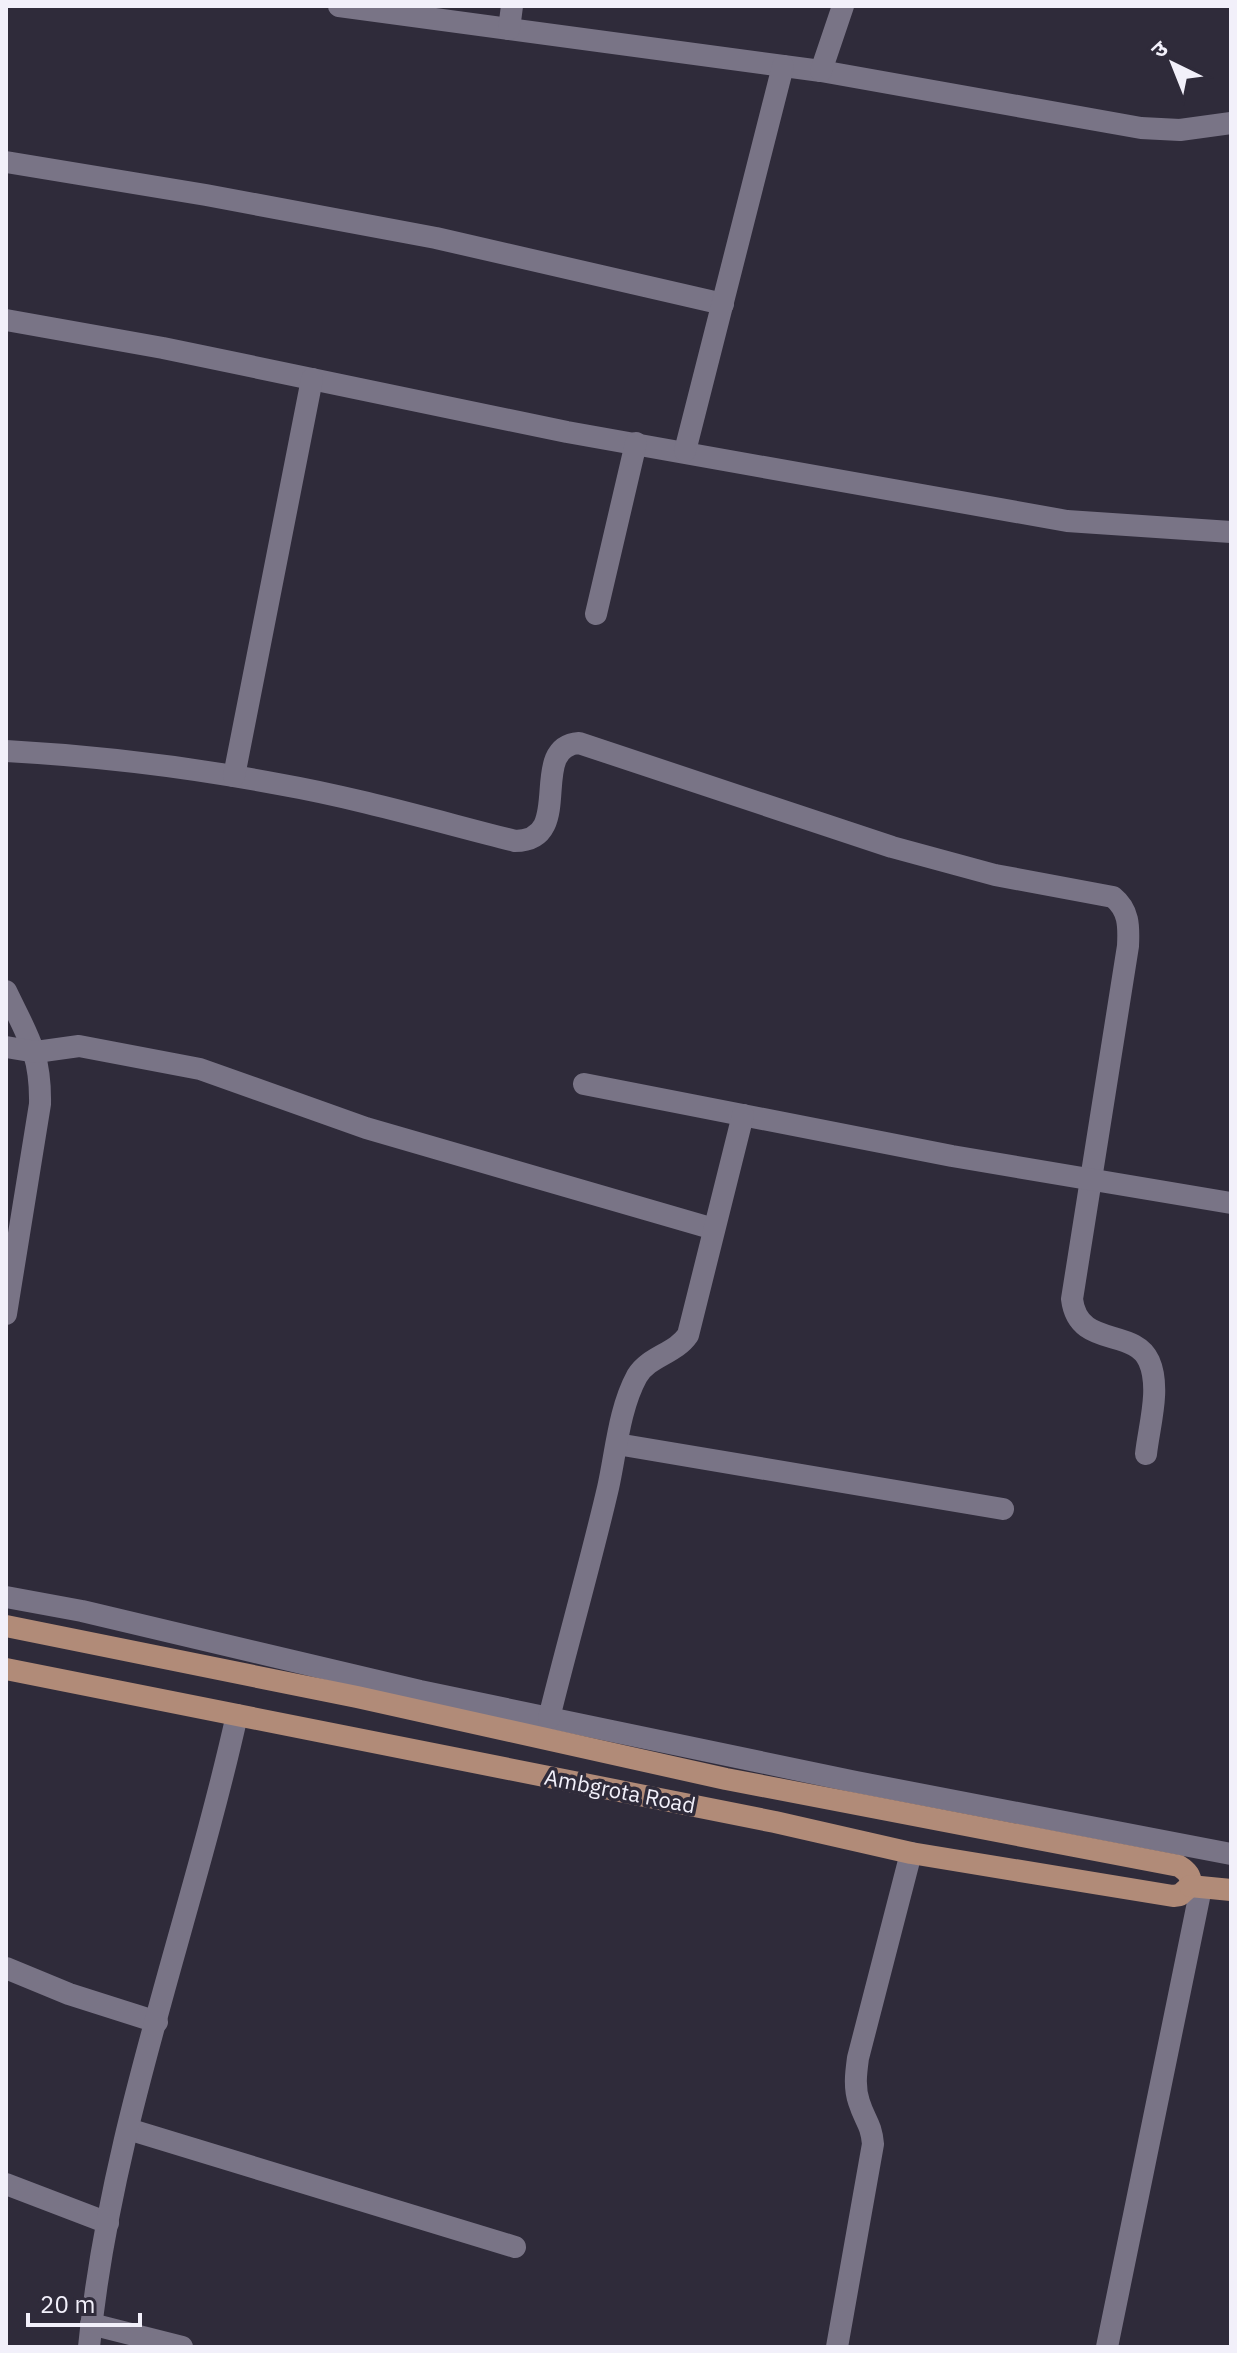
<svg xmlns="http://www.w3.org/2000/svg" width="1237" height="2353" font-family="'IBM Plex Sans','Noto Sans Devanagari',sans-serif">
	<style>
		.lines { fill: none; stroke-linecap: round; stroke-linejoin: round }
		.minor { stroke: #797486; stroke-width: 22 }
		.primary { stroke: #b18b78; stroke-width: 22 }
		.labels { text-anchor: middle; stroke-width: 7; stroke-linejoin: round; paint-order: stroke }
		.street-label { font-size: 22px; fill: #f2f0fa; stroke: #2f2b3a }
	</style>
	<rect width="100%" height="100%" fill="#2f2b3a"/>
	<g class="lines">
		<g class="minor">
			<polyline points="339,6 821,71 1141,128 1180,130 1231,123"/>
			<polyline points="509,29 512,6"/>
			<polyline points="821,71 843,6"/>
			<polyline points="6,162 206,195 436,238 723,304"/>
			<polyline points="6,320 163,348 567,432 1067,521 1231,532"/>
			<polyline points="685,451 783,66"/>
			<polyline points="596,614 636,443"/>
			<path d="M6,751C97,756 189,767 278,784C358,798 436,821 515,841C577,841 526,747 579,743L892,847L995,875L1113,897C1129,910 1129,926 1128,946L1072,1299C1078,1349 1134,1327 1149,1361C1161,1388 1149,1426 1146,1454"/>
			<polyline points="234,776 312,379"/>
			<path d="M6,991C27,1035 41,1053 40,1104L6,1314"/>
			<polyline points="6,1047 36,1052 79,1046 200,1069 366,1128 714,1229"/>
			<polyline points="584,1084 952,1156 1231,1203"/>
			<polyline points="617,1444 1003,1509"/>
			<polyline points="6,1597 82,1611 420,1691 856,1782 1231,1854"/>
			<path d="M549,1718C568,1641 590,1565 608,1488C616,1452 619,1409 637,1376C649,1356 675,1354 688,1335L743,1115"/>
			<polyline points="6,1968 69,1994 157,2022"/>
			<polyline points="128,2129 515,2247"/>
			<polyline points="6,2184 108,2223"/>
			<polyline points="91,2324 182,2347"/>
			<path d="M89,2347C110,2131 190,1925 237,1715"/>
			<path d="M837,2347L873,2144C871,2123 865,2121 859,2102C854,2087 856,2073 858,2058L911,1853"/>
			<polyline points="1107,2347 1201,1888"/>
		</g>
		<g class="primary">
			<path d="M6,1626L357,1697L726,1779L1179,1866C1187,1871 1192,1876 1190,1886"/>
			<polyline points="6,1669 775,1822 911,1853 1173,1896 1180,1895 1190,1886"/>
			<polyline points="1190,1886 1231,1890"/>
		</g>
	</g>
	<g class="labels">
		<g class="street-label">
			<text transform="translate(620 1791) rotate(11)" y="8">Ambgrota Road</text>
		</g>
	</g>
	<rect width="1237" height="2353" fill="none" stroke="#f2f0fa" stroke-width="16"/>
	<g transform="translate(1173 64) rotate(317)" stroke="#2f2b3a" stroke-width="6" paint-order="stroke">
	<path d="M0-6L14 30L0 20L-14 30Z" fill="#f2f0fa"/>
	<text y="-12" font-size="22" font-weight="bold" text-anchor="middle" fill="#f2f0fa">उ</text>
	</g>
	<path d="M28 2313v12h112v-12" fill="none" stroke="#f2f0fa" stroke-width="4"/>
	<text x="40" y="2313" font-size="24" fill="#f2f0fa" stroke="#2f2b3a" stroke-width="6" paint-order="stroke">20 m</text>
</svg>
